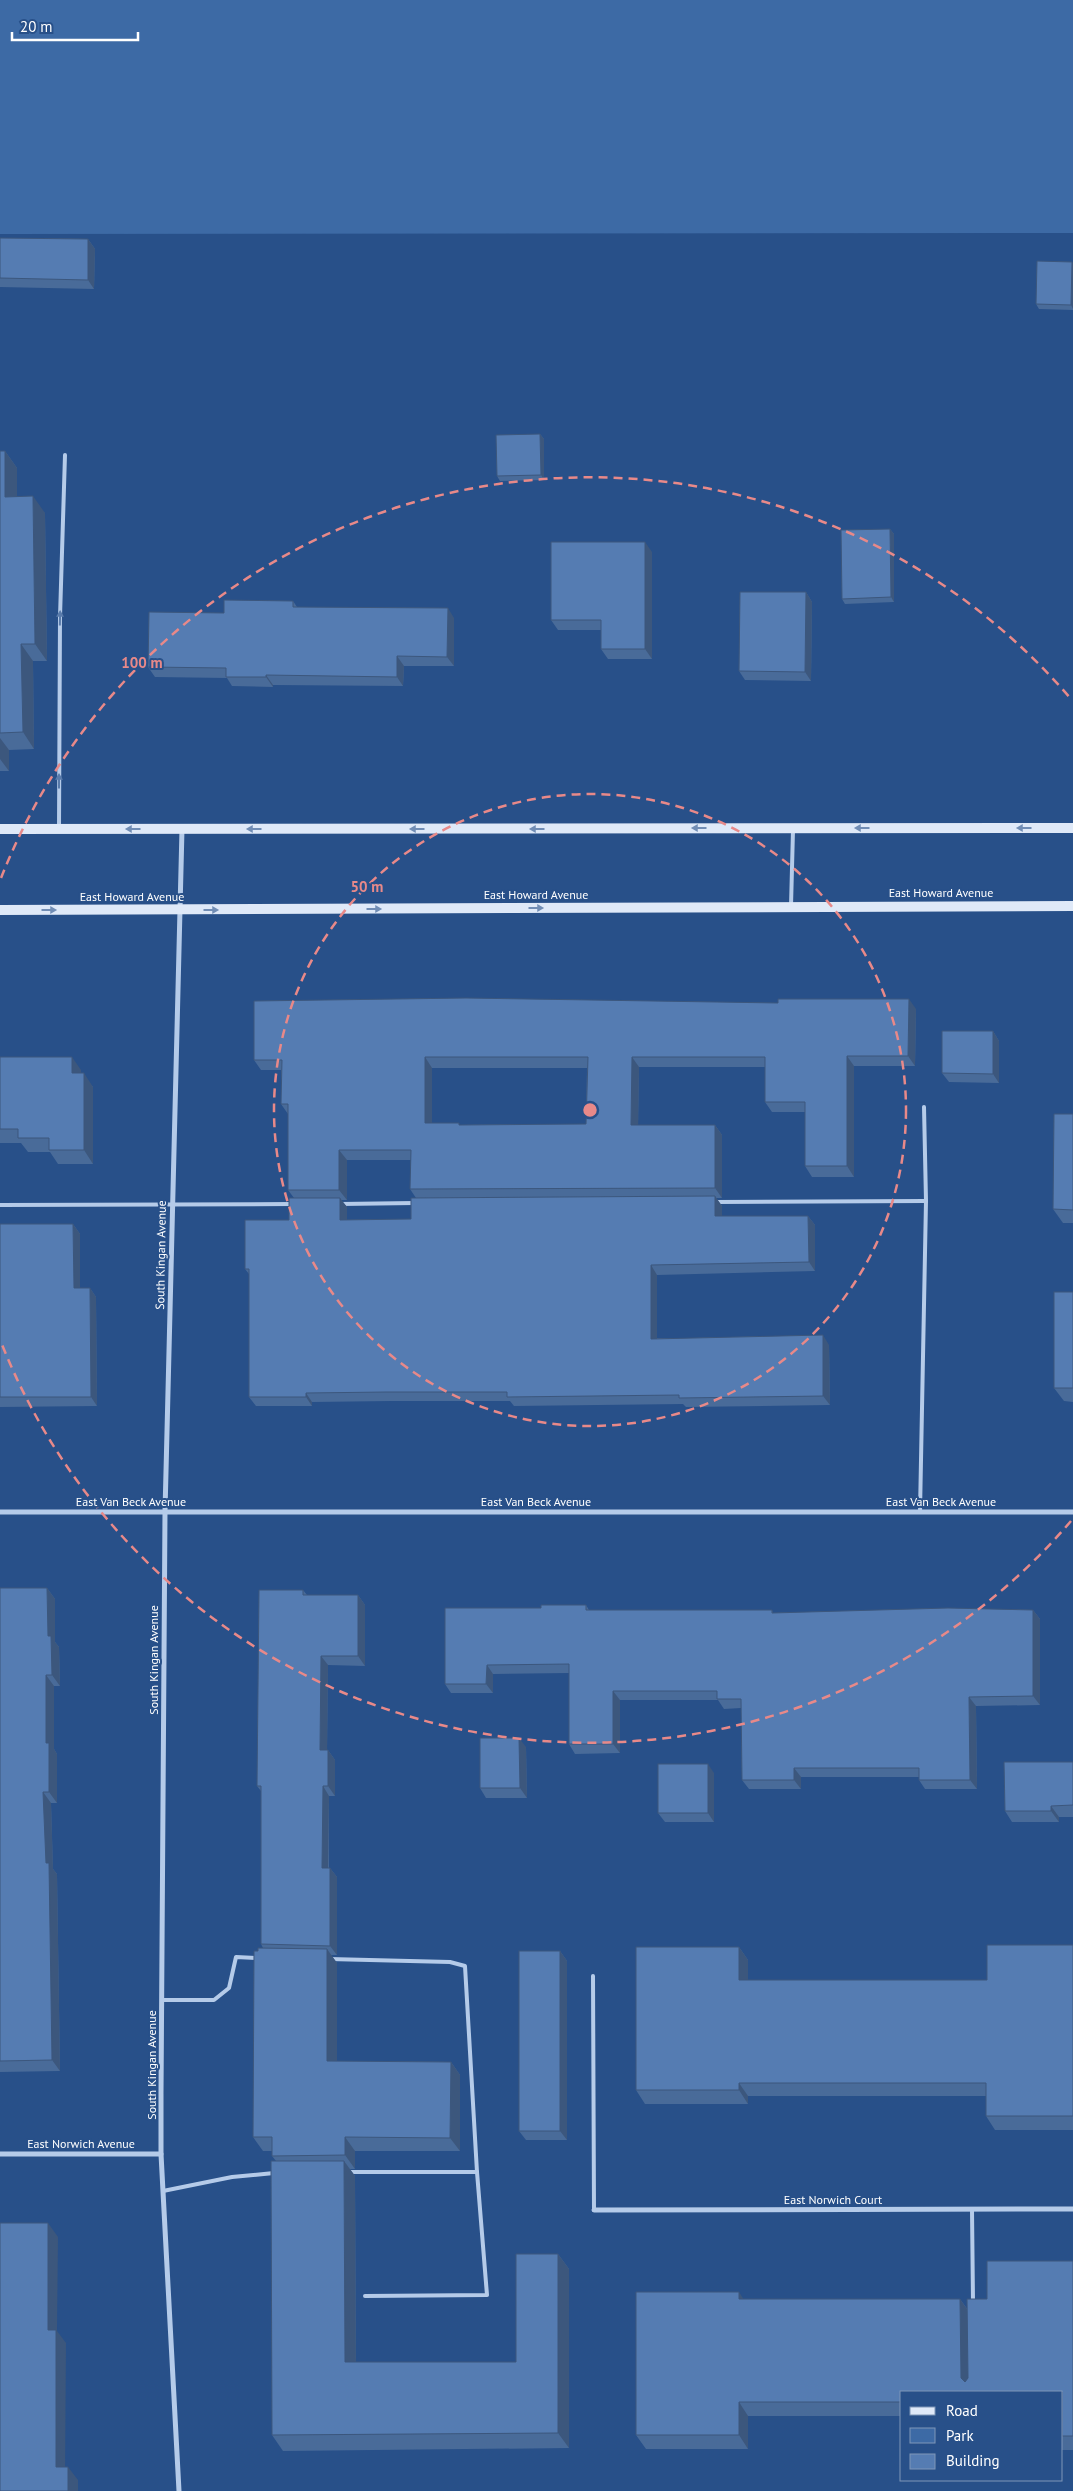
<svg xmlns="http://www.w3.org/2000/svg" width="1073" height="2491" font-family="'PT Sans',sans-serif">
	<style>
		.green { fill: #3d6aa5 }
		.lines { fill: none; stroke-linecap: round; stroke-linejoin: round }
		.service { stroke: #b5cbe9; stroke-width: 4 }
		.minor { stroke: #b5cbe9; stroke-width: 5 }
		.secondary { stroke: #dfe9f8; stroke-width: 10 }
		.wall { fill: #496b99; fill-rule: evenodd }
		.shaded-wall { fill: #3c577d }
		.building { fill: #557cb2; stroke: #3c577d; fill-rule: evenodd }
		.oneway { fill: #597bab }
		.oneway2 { fill: #718db5 }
		.ring { fill: none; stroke: #e88989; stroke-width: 2.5; stroke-dasharray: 9 6 }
		.labels { text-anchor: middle; stroke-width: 4; stroke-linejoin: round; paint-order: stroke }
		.street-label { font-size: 12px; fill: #fff; stroke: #285089 }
		.centre { fill: #e88989; stroke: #285089; stroke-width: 2.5 }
		.ring-label { font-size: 15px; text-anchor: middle; font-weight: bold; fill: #e88989; stroke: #285089; stroke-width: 4; stroke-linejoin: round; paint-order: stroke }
	</style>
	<rect width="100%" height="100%" fill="#285089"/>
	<polygon class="green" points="0,0 1073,0 1073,233 0,234"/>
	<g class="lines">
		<g class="service">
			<polyline points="59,827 60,617 65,455"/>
			<polyline points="791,906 793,830"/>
			<polyline points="715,1202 926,1201"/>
			<polyline points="340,1204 415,1203"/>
			<polyline points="0,1205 293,1204"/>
			<polyline points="920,1512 926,1201 924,1107"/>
			<polyline points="329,1959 450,1962 465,1966 477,2172 487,2295 365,2296"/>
			<polyline points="593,1976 594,2210"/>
			<polyline points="162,2000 214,2000 229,1988 236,1957 257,1958"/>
			<polyline points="349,2172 477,2172"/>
			<polyline points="163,2191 232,2177 274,2173"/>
			<polyline points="972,2210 973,2302"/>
		</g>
		<g class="minor">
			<polyline points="0,1512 1073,1512"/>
			<polyline points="0,2154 161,2154"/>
			<polyline points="594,2210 1073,2209"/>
			<polyline points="179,2491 161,2154 161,2094 165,1512 182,829"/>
		</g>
		<g class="secondary">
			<polyline points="0,829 1073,828"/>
			<polyline points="0,910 1073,906"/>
		</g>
	</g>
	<g class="wall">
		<polygon points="0,238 88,239 95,249 94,289 0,287"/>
		<polygon points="1073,263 1073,310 1039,309 1036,304"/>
		<polygon points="540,434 544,439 544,480 500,481 497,476"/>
		<polygon points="0,451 5,451 17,468 17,497 45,513 47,661 33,661 34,749 9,750 9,771 0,771"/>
		<polygon points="890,529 894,534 894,602 845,604 842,599"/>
		<polygon points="652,552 652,659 608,659 601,649 601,630 558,630 551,620"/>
		<polygon points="806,592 812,602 811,681 745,680 739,671"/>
		<polygon points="293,601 297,607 454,618 454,666 404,666 403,686 273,685 273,687 232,686 227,678 155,677 148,667 224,613"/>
		<path d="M916,1009L915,1066H854V1177H812L805,1166V1112H772L765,1102V1067H639L638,1125H715L722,1135V1198H716L722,1206V1216H808L815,1225V1271L657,1275V1338L829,1345L830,1405L686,1407L683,1404L514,1406L510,1401H392L312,1402V1406H256L249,1397V1274L245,1269L289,1220L294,1198L288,1190V1114L281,1104V1070H261L254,1060ZM432,1068H587L586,1124L460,1125L432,1123ZM347,1160H411L410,1189L416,1198L411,1219L347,1220V1207L341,1200H347Z"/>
		<polygon points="993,1031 999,1041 999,1083 949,1082 942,1073"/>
		<polygon points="0,1057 81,1070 81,1073 93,1087 93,1164 58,1164 50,1152 28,1152 21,1143 0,1143"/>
		<polygon points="1073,1114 1073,1223 1063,1223 1053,1209"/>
		<polygon points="0,1224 73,1224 80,1234 80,1288 90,1288 96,1297 97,1406 0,1407"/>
		<polygon points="1073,1292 1073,1402 1064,1401 1054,1388"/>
		<polygon points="0,1588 47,1588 55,1599 55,1642 59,1647 60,1686 54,1686 54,1749 57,1754 57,1803 51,1803 53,1869 57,1874 60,2071 0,2072"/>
		<polygon points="303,1590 307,1595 358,1595 365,1605 365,1666 328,1665 327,1750 328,1750 335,1760 335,1796 329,1796 329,1868 330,1868 337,1877 337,1955 331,1955 337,1963 337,2061 451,2062 460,2075 460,2151 355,2151 355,2169 350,2169 355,2176 356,2362 516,2362 558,2254 569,2269 569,2448 283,2451 272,2435 276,2161 272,2156 272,2151 263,2151 253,2137 258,1951 263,1948 261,1944 261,1791 257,1786"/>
		<polygon points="586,1605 589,1610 772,1610 773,1613 1033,1610 1040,1619 1040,1705 976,1706 977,1789 925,1789 919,1780 919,1777 801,1777 801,1789 749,1789 742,1780 741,1708 724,1709 718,1700 620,1700 620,1753 575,1754 569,1744 569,1673 493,1674 493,1693 451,1693 445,1684 541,1608"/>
		<polygon points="526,1747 527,1798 486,1798 480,1788"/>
		<polygon points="1073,1762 1073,1817 1059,1817 1059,1822 1012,1822 1005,1811"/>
		<polygon points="714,1773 714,1822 665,1822 658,1813"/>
		<polygon points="1073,1945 1073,2130 995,2130 986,2116 986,2096 748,2096 748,2104 645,2104 636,2090 739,1947 748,1960 748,1980 987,1980"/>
		<polygon points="560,1951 567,1961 567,2140 526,2140 519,2131"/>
		<polygon points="1073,2261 1073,2450 1062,2450 1062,2392 902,2392 902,2416 748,2416 748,2449 646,2449 636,2435 743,2299 960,2299 968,2310 987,2299"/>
	</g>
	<g class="shaded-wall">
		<polygon points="88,239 95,249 94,289 88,280"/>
		<polygon points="1072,262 1073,263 1073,309 1071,305"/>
		<polygon points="540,434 544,439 544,480 541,475"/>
		<polygon points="5,451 17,468 17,514 5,497"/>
		<polygon points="33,496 45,513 47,661 35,644"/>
		<polygon points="890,529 894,534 894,602 891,597"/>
		<polygon points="645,542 652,552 652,659 645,649"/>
		<polygon points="806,592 812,602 811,681 805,672"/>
		<polygon points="448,608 454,618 454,666 447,657"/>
		<polygon points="21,644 33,661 34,749 23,732"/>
		<polygon points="397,656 404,666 403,686 397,677"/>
		<polygon points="266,675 273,685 273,687 266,677"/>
		<polygon points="0,738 9,750 9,771 0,759"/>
		<polygon points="909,999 916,1009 915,1066 908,1056"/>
		<polygon points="993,1031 999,1041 999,1083 993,1074"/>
		<polygon points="847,1056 854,1066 854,1177 847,1166"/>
		<polygon points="72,1057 81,1070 81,1087 72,1073"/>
		<polygon points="425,1057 432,1068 432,1133 425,1123"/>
		<polygon points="632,1057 639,1067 638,1135 631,1125"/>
		<polygon points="84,1073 93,1087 93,1164 84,1150"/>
		<polygon points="715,1125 722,1135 722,1198 715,1188"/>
		<polygon points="339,1150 347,1160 347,1200 339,1190"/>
		<polygon points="715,1196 722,1206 722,1225 715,1216"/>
		<polygon points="340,1198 347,1207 347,1229 340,1220"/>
		<polygon points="808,1216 815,1225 815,1271 809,1262"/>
		<polygon points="73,1224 80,1234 80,1297 74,1288"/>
		<polygon points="651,1265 657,1275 657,1348 651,1339"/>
		<polygon points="90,1288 96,1297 97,1406 91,1397"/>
		<polygon points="823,1335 829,1345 830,1405 823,1396"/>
		<polygon points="306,1393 312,1402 312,1406 306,1397"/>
		<polygon points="47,1588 55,1599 55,1642 59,1647 60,1686 52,1675 48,1636"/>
		<polygon points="358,1595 365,1605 365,1666 358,1656"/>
		<polygon points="1033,1610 1040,1619 1040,1705 1033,1696"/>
		<polygon points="321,1656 328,1665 327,1760 320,1750"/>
		<polygon points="487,1665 493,1674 493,1693 486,1684"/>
		<polygon points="46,1675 54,1686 54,1749 57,1754 57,1803 49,1792 46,1743"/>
		<polygon points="613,1691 620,1700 620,1753 613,1744"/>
		<polygon points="969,1697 976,1706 977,1789 970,1780"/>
		<polygon points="519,1738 526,1747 527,1798 520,1788"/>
		<polygon points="328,1750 335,1760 335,1796 328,1786"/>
		<polygon points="708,1764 714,1773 714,1822 708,1813"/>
		<polygon points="794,1768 801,1777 801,1789 794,1780"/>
		<polygon points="323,1786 329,1796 328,1877 322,1868"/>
		<polygon points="43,1792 51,1803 53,1869 57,1874 60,2071 52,2060"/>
		<polygon points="1051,1806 1059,1817 1059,1822 1051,1811"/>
		<polygon points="330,1868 337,1877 337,1955 330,1946"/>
		<polygon points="739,1947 748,1960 748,1994 739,1980"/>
		<polygon points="327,1949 337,1963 337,2075 327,2061"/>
		<polygon points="560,1951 567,1961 567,2140 560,2131"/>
		<polygon points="451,2062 460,2075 460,2151 450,2138"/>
		<polygon points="739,2083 748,2096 748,2104 739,2090"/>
		<polygon points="345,2137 355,2151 355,2169 345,2155"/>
		<polygon points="344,2161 355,2176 356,2377 345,2362"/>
		<polygon points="48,2223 58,2237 57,2331 66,2343 65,2480 56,2467 48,2330"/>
		<polygon points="558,2254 569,2269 569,2448 558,2433"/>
		<polygon points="739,2292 748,2306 739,2299"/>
		<polygon points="960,2299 969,2312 970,2392 961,2378"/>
		<polygon points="739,2402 748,2416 748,2449 739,2435"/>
		<polygon points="68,2467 78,2480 78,2491 68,2491"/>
	</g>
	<g class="building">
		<polygon points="0,238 88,239 88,280 0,278"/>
		<polygon points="1037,261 1072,262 1071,305 1036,304"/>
		<polygon points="540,434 541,475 497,476 496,435"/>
		<polygon points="0,451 5,451 5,497 33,496 35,644 21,644 23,732 0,733"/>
		<polygon points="890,529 891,597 842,599 841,530"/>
		<polygon points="551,542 645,542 645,649 601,649 601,620 551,620"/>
		<polygon points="740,592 806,592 805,672 739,671"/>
		<polygon points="224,600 293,601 293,607 448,608 447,657 397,656 397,677 266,675 266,677 226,677 226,668 148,667 149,612 224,613"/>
		<path d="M466,998L778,1003V999H909L908,1056H847V1166H805V1102H765V1057H632L631,1125H715V1188L410,1189L411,1150H339V1190H288V1104H281L282,1060H254V1001ZM425,1057H588L586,1124L459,1125V1123H425Z"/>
		<polygon points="942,1031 993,1031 993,1074 942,1073"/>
		<polygon points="0,1057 72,1057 72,1073 84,1073 84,1150 49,1150 49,1138 18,1138 18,1129 0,1129"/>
		<polygon points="1054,1114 1073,1114 1073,1210 1053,1209"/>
		<polygon points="715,1196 715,1216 808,1216 809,1262 651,1265 651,1339 823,1335 823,1396 679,1398 679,1395 507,1397 507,1392 386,1392 306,1393 306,1397 249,1397 249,1269 245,1269 245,1220 289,1220 289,1198 340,1198 340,1220 411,1219 411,1198"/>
		<polygon points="0,1224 73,1224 74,1288 90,1288 91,1397 0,1397"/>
		<rect x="1054" y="1292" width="19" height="96"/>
		<polygon points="0,1588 47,1588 48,1636 51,1636 52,1675 46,1675 46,1743 49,1743 49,1792 43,1792 46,1863 49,1863 52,2060 0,2061"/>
		<polygon points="259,1590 303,1590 303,1595 358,1595 358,1656 321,1656 320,1750 328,1750 328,1786 323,1786 322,1868 330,1868 330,1946 261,1944 261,1786 257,1786"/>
		<polygon points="541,1605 586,1605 586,1610 772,1610 772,1613 948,1608 1033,1610 1033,1696 969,1697 970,1780 919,1780 919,1768 794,1768 794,1780 742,1780 741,1699 717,1699 717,1691 613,1691 613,1744 569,1744 569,1664 487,1665 486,1684 445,1684 445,1608 541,1608"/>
		<polygon points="480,1738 519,1738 520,1788 480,1788"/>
		<polygon points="1004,1762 1073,1762 1073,1805 1051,1806 1051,1811 1005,1811"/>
		<rect x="658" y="1764" width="50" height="49"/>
		<polygon points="987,1945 1073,1945 1073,2116 986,2116 986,2083 739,2083 739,2090 636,2090 636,1947 739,1947 739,1980 987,1980"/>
		<polygon points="258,1948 327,1949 327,2061 451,2062 450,2138 345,2137 345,2155 272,2156 272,2137 253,2137 254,1951 258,1951"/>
		<rect x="519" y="1951" width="41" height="180"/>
		<polygon points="271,2161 344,2161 345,2362 516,2362 516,2254 558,2254 558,2433 272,2435"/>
		<polygon points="0,2223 48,2223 48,2330 56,2330 56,2467 68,2467 68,2491 0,2491"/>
		<polygon points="987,2261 1073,2261 1073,2436 1062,2436 1062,2392 902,2392 902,2402 739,2402 739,2435 636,2435 636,2292 739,2292 739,2299 960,2299 961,2378 965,2382 968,2378 967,2299 987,2299"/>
	</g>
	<defs><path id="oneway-solid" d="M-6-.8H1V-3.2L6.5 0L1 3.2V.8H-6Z" transform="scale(1.25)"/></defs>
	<g class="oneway">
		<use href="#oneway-solid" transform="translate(60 618) rotate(-89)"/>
		<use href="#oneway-solid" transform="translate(59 781) rotate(-90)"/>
	</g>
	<g class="oneway2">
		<use href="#oneway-solid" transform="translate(699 828) rotate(180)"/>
		<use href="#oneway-solid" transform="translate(862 828) rotate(180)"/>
		<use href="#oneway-solid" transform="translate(1024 828) rotate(180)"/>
		<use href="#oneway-solid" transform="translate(133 829) rotate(180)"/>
		<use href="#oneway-solid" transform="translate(254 829) rotate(180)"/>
		<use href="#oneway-solid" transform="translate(417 829) rotate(180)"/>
		<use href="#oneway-solid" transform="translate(537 829) rotate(180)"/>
		<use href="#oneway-solid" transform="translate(536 908)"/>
		<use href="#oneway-solid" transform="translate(374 909)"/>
		<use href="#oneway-solid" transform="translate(49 910)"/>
		<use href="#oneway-solid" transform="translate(211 910)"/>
	</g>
	<g class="ring">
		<circle cx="590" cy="1110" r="316"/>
		<path d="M1071 1521A633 633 0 0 1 1 1342M1 878A633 633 0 0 1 1071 699"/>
	</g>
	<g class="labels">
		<g class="street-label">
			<text x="941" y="897">East Howard Avenue</text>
			<text x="536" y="899">East Howard Avenue</text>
			<text x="132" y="901">East Howard Avenue</text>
			<text transform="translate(161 1255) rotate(-89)" y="4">South Kingan Avenue</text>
			<text x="131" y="1506">East Van Beck Avenue</text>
			<text x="536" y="1506">East Van Beck Avenue</text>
			<text x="941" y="1506">East Van Beck Avenue</text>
			<text transform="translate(154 1660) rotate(-90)" y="4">South Kingan Avenue</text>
			<text transform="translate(152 2065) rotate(-90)" y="4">South Kingan Avenue</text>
			<text x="81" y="2148">East Norwich Avenue</text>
			<text x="833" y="2204">East Norwich Court</text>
		</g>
	</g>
	<circle cx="590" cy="1110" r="8" class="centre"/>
	<g class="ring-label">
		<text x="142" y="668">100 m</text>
		<text x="367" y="892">50 m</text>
	</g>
	<rect x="900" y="2391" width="162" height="90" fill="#285089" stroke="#7e96b8"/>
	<rect x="910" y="2407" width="25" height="8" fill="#dfe9f8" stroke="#7e96b8"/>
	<text x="946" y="2416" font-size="15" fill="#ffffff">Road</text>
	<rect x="910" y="2428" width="25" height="15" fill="#3d6aa5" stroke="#7e96b8"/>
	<text x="946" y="2441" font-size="15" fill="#ffffff">Park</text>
	<rect x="910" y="2454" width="25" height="15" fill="#557cb2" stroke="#7e96b8"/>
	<text x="946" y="2466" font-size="15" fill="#ffffff">Building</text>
	<path d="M12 32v8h126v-8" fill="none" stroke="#ffffff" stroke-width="2.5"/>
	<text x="20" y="32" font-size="15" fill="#ffffff" stroke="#285089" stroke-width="4" paint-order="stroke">20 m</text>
</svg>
